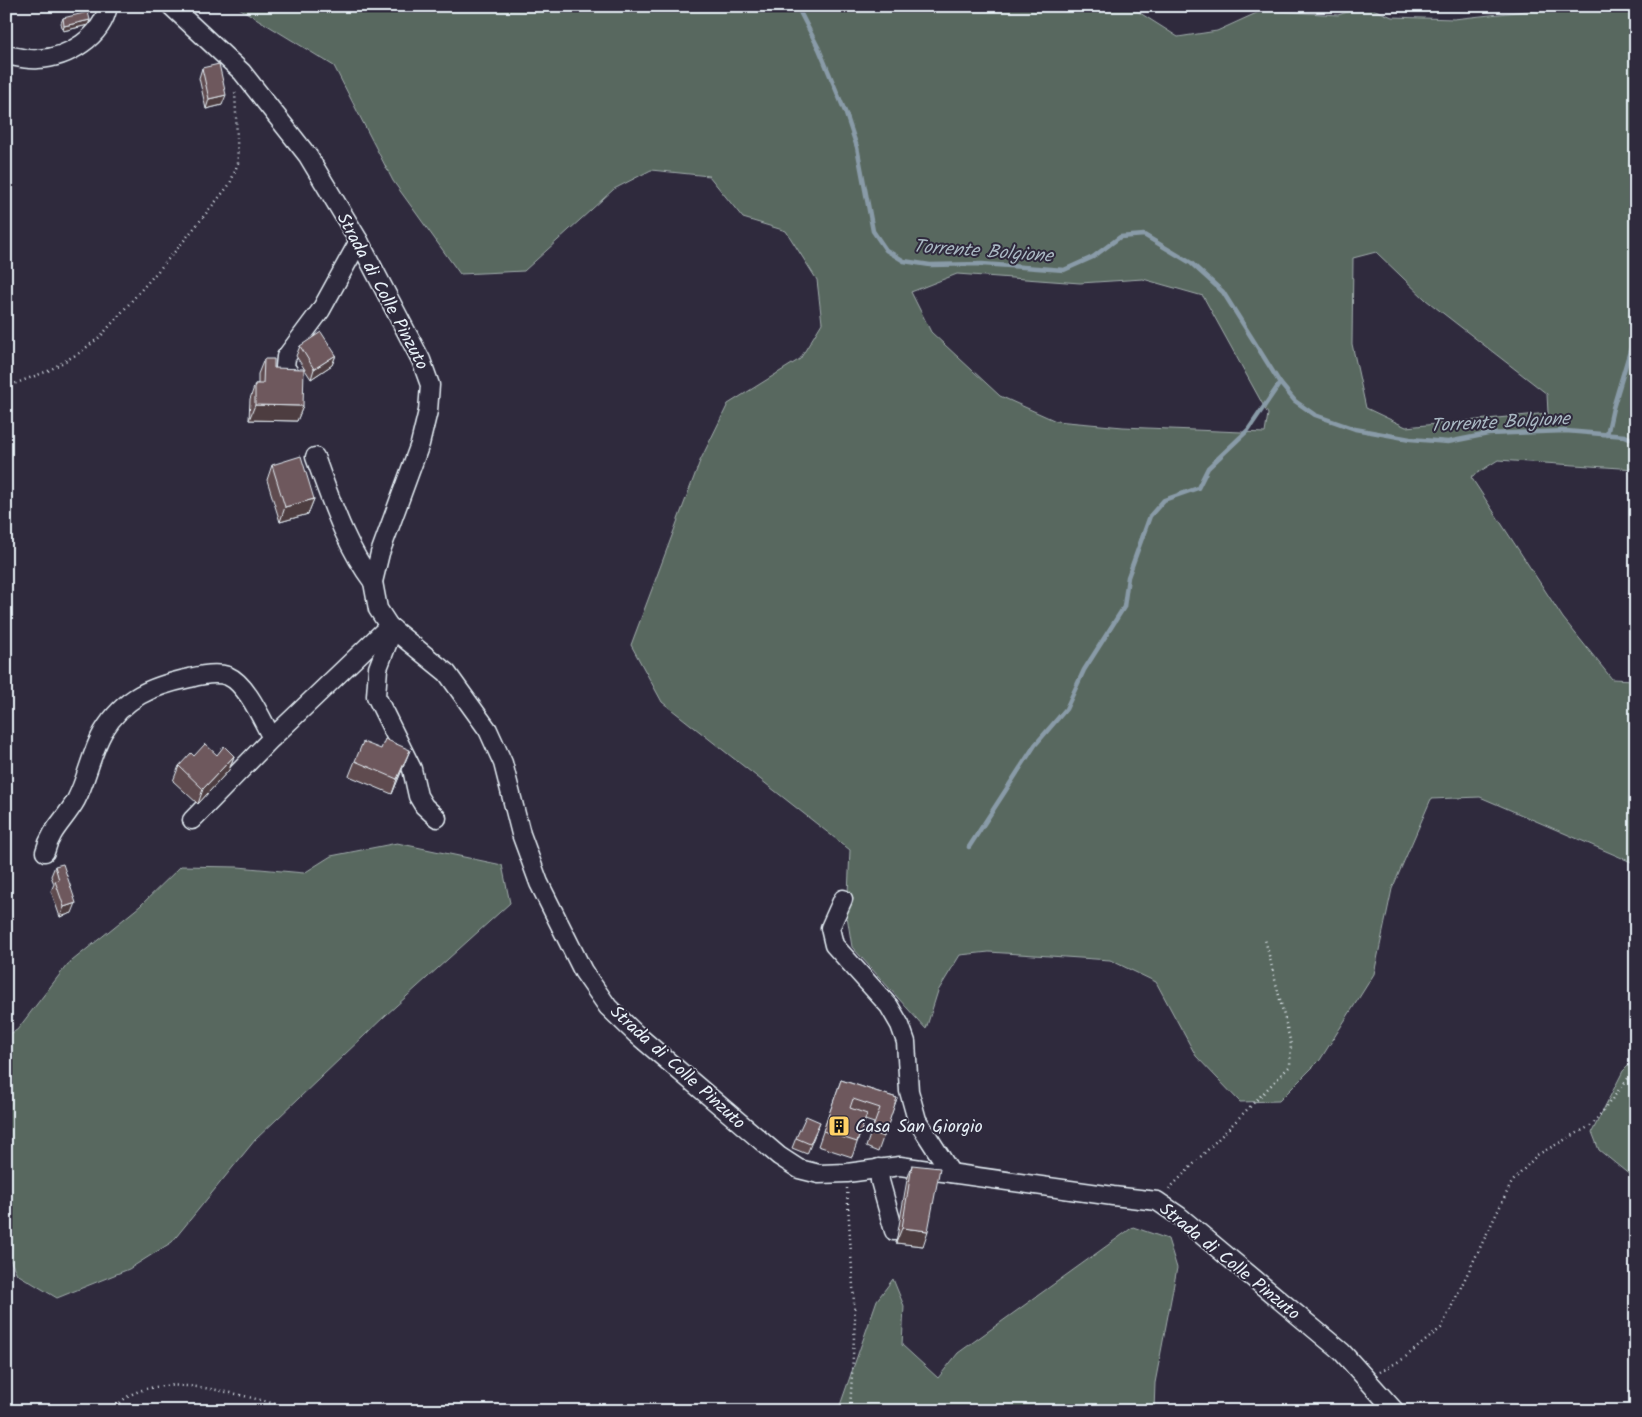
<svg xmlns="http://www.w3.org/2000/svg" width="1642" height="1417" font-family="Kalam,sans-serif">
	<style>
		.green { fill: #59685f; stroke: #a0acac; fill-rule: evenodd }
		.lines { fill: none; stroke-linecap: round; stroke-linejoin: round }
		.stream { stroke: #899ba8; stroke-width: 4.5 }
		.minor-casing { stroke: #e8f1f8; stroke-width: 21 }
		.path { stroke: #e8f1f8; stroke-width: 2.5; stroke-dasharray: 1 4; stroke-linecap: butt }
		.minor { stroke: #2f2a3d; stroke-width: 18 }
		.wall { fill: #5f4c50; stroke: #e8f1f8 }
		.shaded-wall { fill: #4d3e41; stroke: #e8f1f8 }
		.building { fill: #6e585d; stroke: #e8f1f8 }
		.labels { text-anchor: middle; stroke-width: 4; stroke-linejoin: round; paint-order: stroke }
		.street-label { font-size: 18px; fill: #e8f1f8; stroke: #2f2a3d }
		.poi-label { font-size: 18px; fill: #e8f1f8; stroke: #2f2a3d; text-anchor: start }
		.water-label { font-size: 19px; font-style: italic; fill: #a9b8c3; stroke: #2f2a3d }
	</style>
	<rect width="100%" height="100%" fill="#2f2a3d"/>
	<filter id="ink" filterUnits="userSpaceOnUse"><feTurbulence type="fractalNoise" baseFrequency=".02" numOctaves="2"/><feDisplacementMap in="SourceGraphic" scale="10" xChannelSelector="R" yChannelSelector="G"/><feConvolveMatrix kernelMatrix="1 2 1 2 8 2 1 2 1" color-interpolation-filters="sRGB"/></filter>
	<g filter="url(#ink)">
		<g class="green">
			<path d="M236,6H1129L1178,37L1217,31L1263,10L1338,15L1366,6L1392,17L1454,19L1571,6H1636V469L1498,460L1471,477L1563,618L1612,679L1636,680V864L1480,797L1431,799L1392,889L1374,974L1320,1060L1279,1101L1240,1102L1196,1056L1156,982L1110,960L989,952L960,955L938,991L926,1029L852,947L847,916L850,850L662,702L631,645L700,461L728,404L800,359L822,323L817,280L786,231L743,218L709,176L651,170L614,189L524,271L460,274L393,181L334,66ZM1376,252L1426,300L1547,394L1548,413L1406,427L1366,408L1352,344L1353,258ZM957,274L1080,283L1143,279L1203,296L1268,414L1265,433L1123,427L1056,421L1000,396L931,332L911,292Z"/>
			<polygon points="397,843 502,865 510,903 386,1015 255,1140 172,1242 129,1269 57,1298 17,1274 6,1252 6,1036 17,1030 67,965 140,906 181,866 238,867 304,873 331,856"/>
			<polygon points="1636,1058 1636,1180 1599,1150 1592,1132 1623,1071"/>
			<polygon points="1133,1227 1168,1239 1177,1268 1155,1383 1154,1411 838,1411 877,1300 893,1279 904,1306 902,1345 938,1378 958,1353"/>
		</g>
		<g class="lines">
			<g class="stream">
				<polyline points="797,6 819,49 846,114 857,147 873,231 886,250 904,261 930,265 982,264 1064,270 1093,257 1120,237 1144,235 1191,263 1223,292 1280,383 1295,401 1315,415 1355,429 1410,439 1448,442 1488,434 1566,431 1625,436 1636,441"/>
				<polyline points="1607,435 1613,408 1636,331"/>
				<polyline points="969,847 1035,745 1066,709 1084,670 1124,607 1128,577 1150,516 1164,500 1198,488 1208,468 1248,430 1280,383"/>
			</g>
			<g class="minor-casing">
				<g id="minor">
					<polyline points="171,6 242,72 308,156 359,241 421,360 430,385 428,411 420,444 380,553 373,582 378,609 389,626 447,673 488,730 503,763 521,834 539,883 583,971 608,1007 636,1034 779,1156 799,1169 819,1174 847,1173 900,1166 1113,1196 1157,1201 1179,1216 1342,1352 1395,1411"/>
					<path d="M6,55C17,57 27,60 38,59C68,58 102,37 108,6"/>
					<polyline points="292,377 285,367 286,357 321,310 359,241"/>
					<path d="M315,457C331,500 345,545 373,582"/>
					<polyline points="393,629 378,668 376,696 412,769 418,796 424,806 437,818"/>
					<polyline points="192,820 272,738 389,626"/>
					<path d="M45,852C51,829 65,820 76,800C87,779 91,753 103,732C124,697 152,686 190,678C201,675 216,672 228,676C247,684 262,720 272,738"/>
					<polyline points="843,899 830,928 834,945 889,1006 900,1025 906,1042 909,1091 917,1120 951,1173"/>
					<polyline points="879,1168 880,1181 894,1231"/>
				</g>
			</g>
			<g class="path">
				<polyline points="6,387 48,371 79,353 100,337 178,248 230,184 238,163 235,90"/>
				<polyline points="847,1188 855,1319 850,1411"/>
				<polyline points="1169,1189 1290,1066 1291,1044 1265,939"/>
				<polyline points="1380,1372 1403,1359 1441,1328 1512,1182 1537,1155 1592,1125 1636,1068"/>
				<path d="M114,1411C118,1406 122,1400 127,1397C171,1369 254,1400 303,1411"/>
			</g>
			<use href="#minor" class="minor"/>
		</g>
		<g class="wall">
			<polygon points="63,18 90,20 88,25 63,31 61,23"/>
			<polygon points="202,68 222,105 206,109 199,78"/>
			<polygon points="300,346 336,355 332,365 311,379 296,356"/>
			<polygon points="264,359 274,368 303,406 297,421 249,420 250,399 255,384 258,384 258,374"/>
			<polygon points="272,465 314,499 308,514 280,522 267,480"/>
			<polygon points="217,755 234,756 229,770 198,804 173,781 179,766 194,756"/>
			<polygon points="355,761 404,765 392,794 349,776"/>
			<polygon points="55,866 72,913 60,917 51,891 54,884 51,876"/>
			<polygon points="841,1080 897,1098 878,1152 866,1147 874,1123 865,1120 852,1157 818,1146"/>
			<polygon points="820,1122 807,1154 792,1148 796,1138"/>
			<polygon points="912,1165 923,1246 896,1243 907,1180"/>
		</g>
		<g class="shaded-wall">
			<polygon points="90,20 88,25 63,31 64,26"/>
			<polygon points="13,85 9,95 6,97 6,88"/>
			<polygon points="226,95 222,105 206,109 209,99"/>
			<polygon points="336,355 332,365 311,379 314,369"/>
			<polygon points="255,405 303,406 297,421 249,420"/>
			<polygon points="314,499 308,514 280,522 285,507"/>
			<polygon points="410,750 404,765 392,794 397,779"/>
			<polygon points="234,756 229,770 198,804 203,789"/>
			<polygon points="76,903 72,913 60,917 64,907"/>
			<polygon points="902,1228 928,1231 923,1246 896,1243"/>
		</g>
		<g class="building">
			<polygon points="88,12 90,20 64,26 63,18"/>
			<polygon points="219,64 226,95 209,99 202,68"/>
			<polygon points="9,76 13,85 6,88 6,77"/>
			<polygon points="321,332 336,355 314,369 300,346"/>
			<polygon points="264,359 274,359 274,368 304,369 303,406 255,405 255,384 263,384"/>
			<polygon points="301,456 314,499 285,507 272,465"/>
			<polygon points="385,739 410,750 397,779 355,761 363,742 381,749"/>
			<polygon points="205,744 217,755 224,746 234,756 203,789 179,766 191,753 194,756"/>
			<polygon points="63,864 76,903 64,907 55,881 59,880 55,866"/>
			<polygon points="841,1080 897,1098 884,1137 871,1133 880,1108 853,1099 850,1108 867,1114 857,1142 823,1131"/>
			<polygon points="806,1116 820,1122 810,1144 796,1138"/>
			<polygon points="912,1165 940,1168 928,1231 902,1228"/>
		</g>
	</g>
	<defs>
		<g id="building-square" transform="scale(1.125)"><rect x="-9" y="-9" width="18" height="18" rx="4" fill="#ffd166" stroke="#2f2a3d"/><path d="M-4-6H4V6H1V3H-1V6H-4ZM-2.5-4.3h1.7v1.8h-1.7ZM.8-4.3h1.7v1.8H.8ZM-2.5-1h1.7V.8h-1.7ZM.8-1h1.7V.8H.8Z" fill="#111"/></g>
	</defs>
	<g fill-rule="evenodd">
		<use href="#building-square" x="839" y="1126"/>
	</g>
	<g class="labels">
		<g class="street-label">
			<text transform="translate(383 291) rotate(62)" y="6">Strada di Colle Pinzuto</text>
			<text transform="translate(678 1067) rotate(42)" y="6">Strada di Colle Pinzuto</text>
			<text transform="translate(1230 1261) rotate(39)" y="6">Strada di Colle Pinzuto</text>
		</g>
		<g class="poi-label">
			<text x="855" y="1132">Casa San Giorgio</text>
		</g>
		<g class="water-label">
			<text transform="translate(983 250) rotate(4)" y="7">Torrente Bolgione</text>
			<text transform="translate(1500 421) rotate(-3)" y="7">Torrente Bolgione</text>
		</g>
	</g>
	<rect width="1642" height="1417" fill="none" stroke="#2f2a3d" stroke-width="25"/>
	<rect x="12" y="12" width="1617" height="1392" fill="none" stroke="#e8f1f8" stroke-width="2" filter="url(#ink)"/>
</svg>
